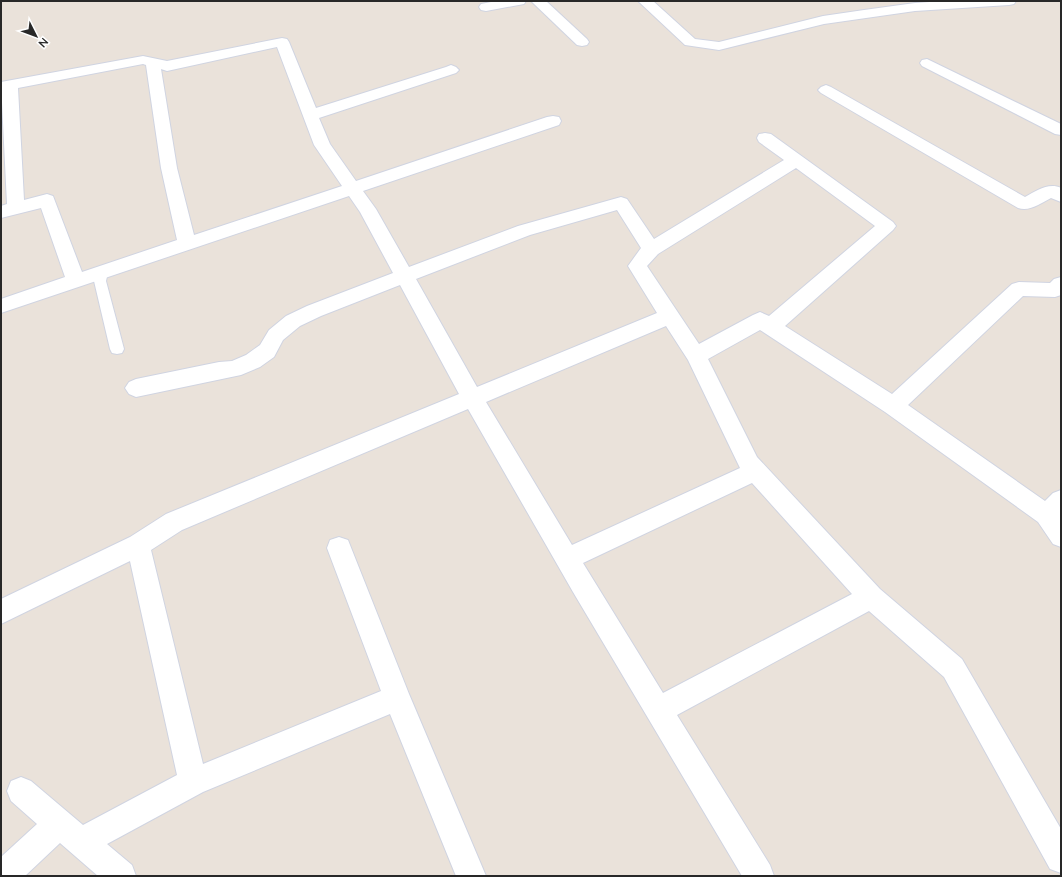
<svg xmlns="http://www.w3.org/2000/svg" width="1062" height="877" font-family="Mulish,sans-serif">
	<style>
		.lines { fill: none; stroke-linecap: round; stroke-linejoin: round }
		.service-casing { stroke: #d0d4e1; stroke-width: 2 }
		.minor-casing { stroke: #d0d4e1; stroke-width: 2 }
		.service { fill: #fff; fill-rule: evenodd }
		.minor { fill: #fff; fill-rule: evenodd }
	</style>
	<rect width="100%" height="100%" fill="#eae2da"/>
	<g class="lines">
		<g class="service-casing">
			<polygon id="service" points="102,267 107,269 108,272 106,281 124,349 122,353 117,354 112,353 110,349 94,281 97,269"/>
		</g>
		<g class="minor-casing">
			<g id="minor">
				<polygon points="496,1 526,1 524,4 486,11 481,10 479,7 481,4"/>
				<polygon points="531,1 546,1 587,39 589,42 587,45 582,46 577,45"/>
				<polygon points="638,1 653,1 695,39 719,42 823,16 864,10 915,3 944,1 1016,1 1014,4 1009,5 915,11 824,24 719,50 685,45"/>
				<path d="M282,38L287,39L289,42L316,108L446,67L451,65L456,67L459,70L456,73L319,118L330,144L356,181L547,117L553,116L559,117L561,121L559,125L363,191L376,209L409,267L518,226L621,197L627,199L654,239L784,160L759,142L757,138L759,134L765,133L771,134L893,222L896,226L893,230L785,326L892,394L1012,284L1019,282L1050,283L1054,279L1061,277V295L1055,297L1023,296L908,405L1045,501L1053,493L1061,490V547L1053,544L1038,522L885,412L760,330L708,359L757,457L880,589L962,659L1061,829V873L1050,869L944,677L869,611L677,715L770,865L774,876H742L573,592L468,409L182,530L151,550L203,764L381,691L327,548L330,540L339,537L348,540L409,694L486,876H456L390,714L203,792L107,844L132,865L136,876H98L60,843L25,876H1V857L37,824L11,801L7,791L11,781L21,777L31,781L83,825L177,775L130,561L1,624V599L130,537L166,514L459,394L400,285L321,316L300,326L283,340L274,357L260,367L241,375L136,397L129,394L125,388L129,382L136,379L219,362L232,361L246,355L260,345L269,330L286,316L307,306L393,273L360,212L349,196L1,313V299L65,277L41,208L1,218V206L7,204L1,82L143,56L167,61ZM277,47L314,145L342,186L194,235L177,168L161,69L167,71ZM143,64L146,65L161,168L177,240L82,272L53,196L47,194L24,200L18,88ZM796,168L875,226L769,316L760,312L753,315L699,344L647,266L658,254ZM617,210L641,248L628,266L657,313L477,387L416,279L530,235ZM666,326L688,360L740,468L572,545L486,402ZM752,483L852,594L663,693L583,563Z"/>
				<polygon points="927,59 1061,124 1061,135 1055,134 922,66 920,63 922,60"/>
				<path d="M826,85L831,87L1025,197C1036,191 1049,182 1061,188V202L1051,198C1041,203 1030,212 1018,208L821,93L818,90L821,87Z"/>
			</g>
		</g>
		<use href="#service" class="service"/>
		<use href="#minor" class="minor"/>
	</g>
	<rect width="1062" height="877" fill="none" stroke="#282828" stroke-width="4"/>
	<g transform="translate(36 36) rotate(132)" stroke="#ffffff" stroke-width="3" paint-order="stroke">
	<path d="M0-3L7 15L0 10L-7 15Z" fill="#282828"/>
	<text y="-6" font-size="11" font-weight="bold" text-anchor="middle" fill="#282828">N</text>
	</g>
</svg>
